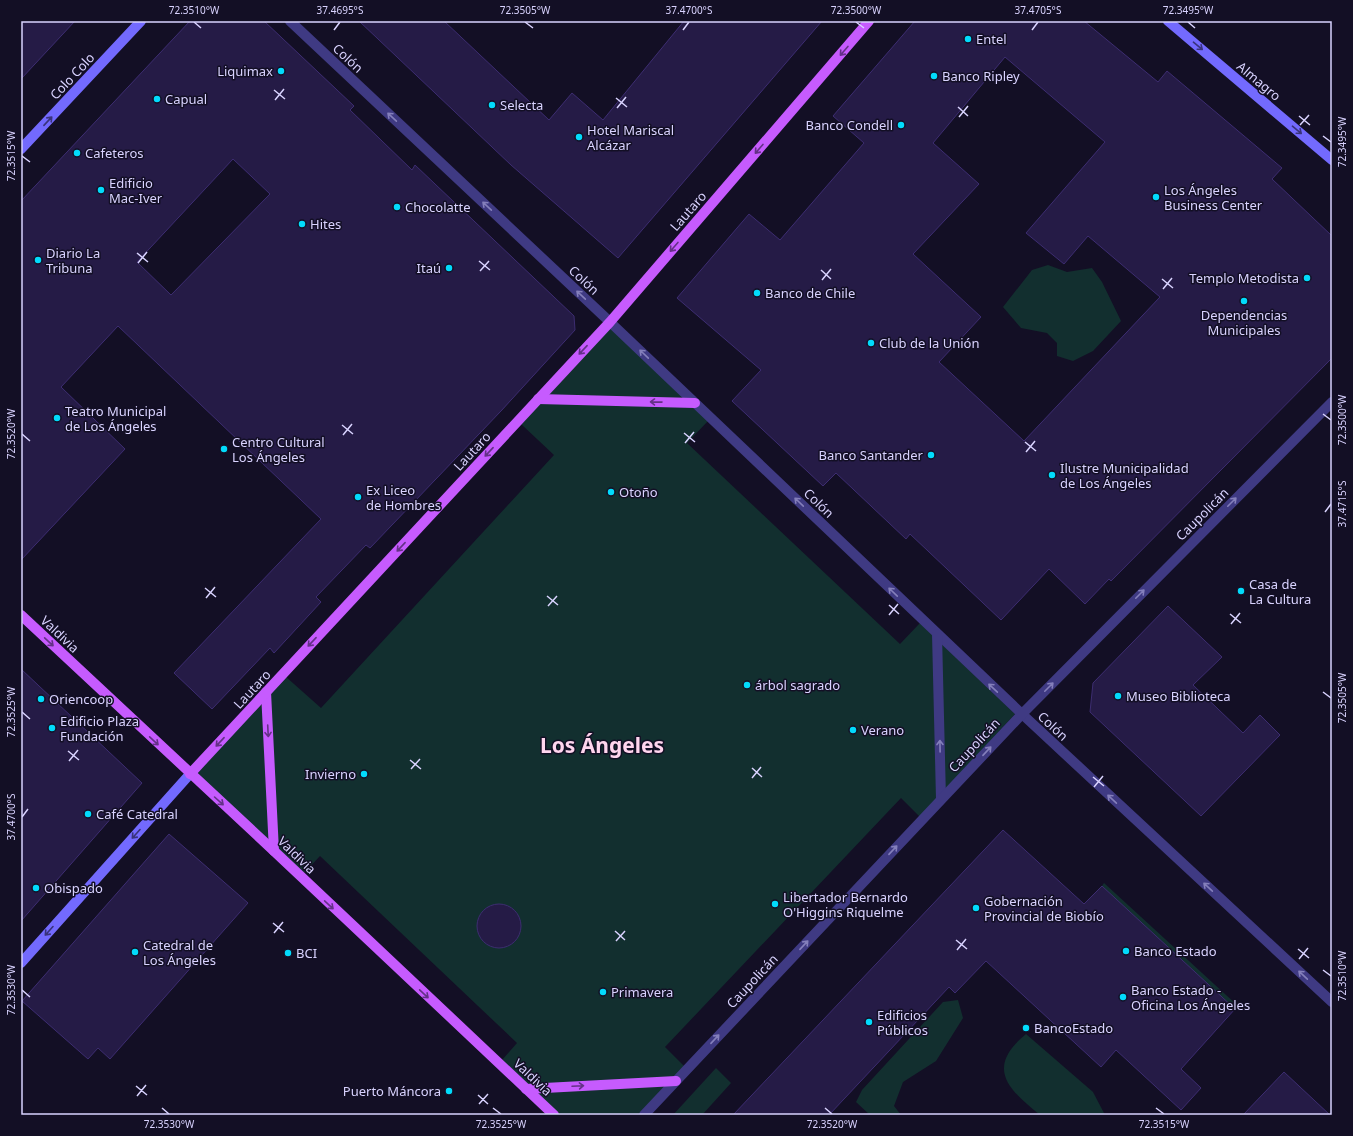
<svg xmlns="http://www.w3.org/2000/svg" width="1353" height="1136" font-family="'Noto Sans',sans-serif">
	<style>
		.green { fill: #122f2f }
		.building { fill: #251b46; stroke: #3d2d71; fill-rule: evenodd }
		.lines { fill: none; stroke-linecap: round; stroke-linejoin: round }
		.minor { stroke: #3f3a83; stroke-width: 10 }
		.tertiary { stroke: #3f3a83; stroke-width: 10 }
		.secondary { stroke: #736afe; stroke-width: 10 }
		.primary { stroke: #c65bfe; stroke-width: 10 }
		.oneway { stroke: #39337c }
		.oneway2 { stroke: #643187 }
		.oneway3 { stroke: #847fbb }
		.ticks { fill: none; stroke: #d9d3ff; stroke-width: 1.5 }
		.poi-dot { fill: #02dbfc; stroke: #130f25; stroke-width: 1.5 }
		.labels { text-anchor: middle; stroke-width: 3; stroke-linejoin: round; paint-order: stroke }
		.poi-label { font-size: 13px; fill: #d9d3ff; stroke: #130f25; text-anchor: start }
		.street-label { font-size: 13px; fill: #d9d3ff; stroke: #130f25 }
		.town-label { font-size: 21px; font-weight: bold; fill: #ffd5ee; stroke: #130f25 }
		.neatline { fill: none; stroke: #d9d3ff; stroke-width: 1.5 }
		.ticks-label { font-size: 10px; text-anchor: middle; fill: #d9d3ff }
	</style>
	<rect width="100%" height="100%" fill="#130f25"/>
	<g class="green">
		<polygon points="1048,265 1067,272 1092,268 1102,282 1121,321 1093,351 1073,361 1057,356 1057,343 1047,333 1021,328 1003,307 1032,270"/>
		<polygon points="610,327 708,421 687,443 900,644 920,623 1015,714 920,817 901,798 665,1047 684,1066 638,1115 560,1115 502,1060 517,1043 320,856 304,873 196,773 285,676 321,708 554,455 521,424"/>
		<polygon points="1104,883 1238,1006 1235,1009 1102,886"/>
		<polygon points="958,1000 963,1018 936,1061 903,1082 894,1106 901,1115 870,1115 856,1102 862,1090 943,1002"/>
		<path d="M1026,1034L1093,1092L1105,1115H1040C1008,1089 985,1068 1026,1034Z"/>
		<polygon points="716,1068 731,1083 702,1115 673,1115"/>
	</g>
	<g class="building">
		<polygon points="21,21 75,21 21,79"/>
		<path d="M190,21H264L354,106L350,110L412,170L415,165L574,316L575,330L501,411L370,548L366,545L316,597L321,602L274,653L270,648L212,709L174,673L321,519L118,326L61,387L125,449L21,560V201ZM233,159L270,194L171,295L137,262Z"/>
		<polygon points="359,21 444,21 549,120 572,93 603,120 684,21 822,21 618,258 511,165"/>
		<path d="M915,21H1084L1158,82L1167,71L1282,168L1272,179L1332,236V358L1111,581L1109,579L1085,604L1049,569L1001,620L910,534L906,539L836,473L823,486L732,401L761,370L677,298L749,214L780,240L864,143L833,116ZM1005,57L1105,142L1026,233L1064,264L1088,236L1160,297L1024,441L939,362L981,317L913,254L979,184L933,143Z"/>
		<polygon points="1168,606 1222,657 1193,685 1243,733 1260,715 1280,735 1201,816 1090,712 1093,683"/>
		<polygon points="21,669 142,783 21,921"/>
		<polygon points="1003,830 1084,904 1102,886 1235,1009 1181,1069 1201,1088 1181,1110 1116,1050 1101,1067 986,961 955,993 949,987 829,1115 733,1115"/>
		<polygon points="169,834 248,903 110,1059 98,1048 88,1059 22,1001"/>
		<circle cx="499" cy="926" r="22"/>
		<polygon points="1284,1072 1330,1115 1243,1115"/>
	</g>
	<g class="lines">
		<polyline class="minor" points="290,21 610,322"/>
		<g class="tertiary">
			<polyline points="610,322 1022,714 1332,1002"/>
			<polyline points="937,634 941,799"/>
			<polyline points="644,1115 1022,714 1332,402"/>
		</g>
		<g class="secondary">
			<polyline points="1168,21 1332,160"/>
			<polyline points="21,149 141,21"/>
			<polyline points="21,963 190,774"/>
		</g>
		<g class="primary">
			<polyline points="538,399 695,403"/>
			<polyline points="21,615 274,851 554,1115"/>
			<polyline points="266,692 274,851"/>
			<polyline points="190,774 610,322 869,21"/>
			<polyline points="526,1089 676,1081"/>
		</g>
	</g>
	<defs><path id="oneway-shaft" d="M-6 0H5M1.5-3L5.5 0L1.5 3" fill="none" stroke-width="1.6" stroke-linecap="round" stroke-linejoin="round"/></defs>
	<g class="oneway">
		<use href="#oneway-shaft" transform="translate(1198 46) rotate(40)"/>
		<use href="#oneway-shaft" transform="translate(48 121) rotate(-47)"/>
		<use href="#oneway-shaft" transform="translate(1297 130) rotate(40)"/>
		<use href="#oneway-shaft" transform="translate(136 834) rotate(132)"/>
		<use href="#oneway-shaft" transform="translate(49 931) rotate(132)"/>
	</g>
	<g class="oneway2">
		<use href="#oneway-shaft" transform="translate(844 51) rotate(131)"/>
		<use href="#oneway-shaft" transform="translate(759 149) rotate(131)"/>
		<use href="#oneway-shaft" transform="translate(674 247) rotate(131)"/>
		<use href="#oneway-shaft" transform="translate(583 350) rotate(133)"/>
		<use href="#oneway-shaft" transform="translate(656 402) rotate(-179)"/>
		<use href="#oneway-shaft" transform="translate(489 452) rotate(133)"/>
		<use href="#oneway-shaft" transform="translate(401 547) rotate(133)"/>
		<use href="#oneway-shaft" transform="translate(49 642) rotate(43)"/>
		<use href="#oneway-shaft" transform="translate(312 642) rotate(133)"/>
		<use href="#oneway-shaft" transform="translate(268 731) rotate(87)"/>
		<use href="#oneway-shaft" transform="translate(154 741) rotate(43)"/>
		<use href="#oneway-shaft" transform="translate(220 742) rotate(133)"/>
		<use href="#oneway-shaft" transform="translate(219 801) rotate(42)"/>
		<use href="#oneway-shaft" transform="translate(329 905) rotate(43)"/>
		<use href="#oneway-shaft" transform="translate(424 994) rotate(43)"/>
		<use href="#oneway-shaft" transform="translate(578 1086) rotate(-3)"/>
	</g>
	<g class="oneway3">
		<use href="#oneway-shaft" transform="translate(392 117) rotate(-137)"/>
		<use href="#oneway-shaft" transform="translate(487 206) rotate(-137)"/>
		<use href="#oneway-shaft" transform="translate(581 295) rotate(-137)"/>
		<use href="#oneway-shaft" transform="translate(644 354) rotate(-136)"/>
		<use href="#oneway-shaft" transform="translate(799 502) rotate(-136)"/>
		<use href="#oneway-shaft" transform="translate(1232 502) rotate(-45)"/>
		<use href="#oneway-shaft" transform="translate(893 592) rotate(-136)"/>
		<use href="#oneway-shaft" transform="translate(1140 594) rotate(-45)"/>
		<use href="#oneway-shaft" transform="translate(1049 687) rotate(-45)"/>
		<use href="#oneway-shaft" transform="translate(993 688) rotate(-137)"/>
		<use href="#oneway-shaft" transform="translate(940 746) rotate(-91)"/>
		<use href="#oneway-shaft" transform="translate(987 751) rotate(-47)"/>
		<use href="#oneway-shaft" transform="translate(1112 799) rotate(-137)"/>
		<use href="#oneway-shaft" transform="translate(893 850) rotate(-47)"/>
		<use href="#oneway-shaft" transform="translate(1208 887) rotate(-137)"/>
		<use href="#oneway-shaft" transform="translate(804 945) rotate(-47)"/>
		<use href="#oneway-shaft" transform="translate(1303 975) rotate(-137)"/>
		<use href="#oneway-shaft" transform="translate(715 1039) rotate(-47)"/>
	</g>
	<path class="ticks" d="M194,22L201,28M525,22L533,28M856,22L864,28M1188,22L1195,28M334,30L340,22M683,30L689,22M1032,30L1038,22M274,90L285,99M616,98L627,107M275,100L284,89M958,107L968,116M617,108L626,97M1299,116L1310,125M959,117L968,106M1300,125L1309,115M1323,136L1331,142M22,156L30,162M137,253L148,262M479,261L490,270M138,263L147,252M821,270L831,279M480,271L489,261M1162,279L1173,288M822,280L831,269M1163,289L1172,278M1323,414L1331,420M342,425L353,434M684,433L695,442M22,434L30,441M343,435L352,424M1025,442L1036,451M685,443L694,432M1026,452L1035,441M1325,512L1331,504M205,588L216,597M547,596L558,605M206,598L215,587M889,605L899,614M548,606L557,596M1230,614L1241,623M889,615L898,604M1231,624L1240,613M1323,692L1331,698M22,712L30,719M68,751L79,760M410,760L421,769M69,761L78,750M752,768L762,777M411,769L420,759M1093,777L1104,786M752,778L761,767M1094,787L1103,776M22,817L28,809M273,923L284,932M615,931L625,940M274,933L283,922M956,940L967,949M616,941L625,931M1298,949L1309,958M957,950L966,939M1299,959L1308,948M1323,970L1331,976M22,990L30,997M136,1086L147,1095M478,1095L488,1104M137,1096L146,1085M479,1104L488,1094M162,1108L169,1114M493,1108L501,1114M825,1108L832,1114M1156,1108L1164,1114"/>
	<g class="poi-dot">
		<circle cx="968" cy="39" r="4"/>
		<circle cx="281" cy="71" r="4"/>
		<circle cx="934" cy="76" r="4"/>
		<circle cx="157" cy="99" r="4"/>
		<circle cx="492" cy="105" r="4"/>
		<circle cx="901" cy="125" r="4"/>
		<circle cx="579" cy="137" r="4"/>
		<circle cx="77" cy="153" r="4"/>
		<circle cx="101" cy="190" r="4"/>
		<circle cx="1156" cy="197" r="4"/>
		<circle cx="397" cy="207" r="4"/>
		<circle cx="302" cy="224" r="4"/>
		<circle cx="38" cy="260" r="4"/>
		<circle cx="449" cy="268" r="4"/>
		<circle cx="1307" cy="278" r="4"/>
		<circle cx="757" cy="293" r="4"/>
		<circle cx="1244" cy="301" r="4"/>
		<circle cx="871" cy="343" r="4"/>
		<circle cx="57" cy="418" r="4"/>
		<circle cx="224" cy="449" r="4"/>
		<circle cx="931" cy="455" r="4"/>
		<circle cx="1052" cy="475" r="4"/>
		<circle cx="611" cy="492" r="4"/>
		<circle cx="358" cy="497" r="4"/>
		<circle cx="1241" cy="591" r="4"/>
		<circle cx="747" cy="685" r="4"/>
		<circle cx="1118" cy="696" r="4"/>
		<circle cx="41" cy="699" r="4"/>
		<circle cx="52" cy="728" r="4"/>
		<circle cx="853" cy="730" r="4"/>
		<circle cx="364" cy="774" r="4"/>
		<circle cx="88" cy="814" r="4"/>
		<circle cx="36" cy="888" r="4"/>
		<circle cx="775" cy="904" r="4"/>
		<circle cx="976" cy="908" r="4"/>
		<circle cx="1126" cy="951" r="4"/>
		<circle cx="135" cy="952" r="4"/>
		<circle cx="288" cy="953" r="4"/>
		<circle cx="603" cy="992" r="4"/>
		<circle cx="1123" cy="997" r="4"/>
		<circle cx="869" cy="1022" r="4"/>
		<circle cx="1026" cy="1028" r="4"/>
		<circle cx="449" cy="1091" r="4"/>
	</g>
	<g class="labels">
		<g class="poi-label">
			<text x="976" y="44">Entel</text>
			<text x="273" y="76" text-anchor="end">Liquimax</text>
			<text x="942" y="81">Banco Ripley</text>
			<text x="165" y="104">Capual</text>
			<text x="500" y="110">Selecta</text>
			<text x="893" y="130" text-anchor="end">Banco Condell</text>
			<text x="587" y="135">Hotel Mariscal<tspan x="587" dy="15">Alcázar</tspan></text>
			<text x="85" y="158">Cafeteros</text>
			<text x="109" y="188">Edificio<tspan x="109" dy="15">Mac-Iver</tspan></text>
			<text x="1164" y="195">Los Ángeles<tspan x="1164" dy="15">Business Center</tspan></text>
			<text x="405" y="212">Chocolatte</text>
			<text x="310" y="229">Hites</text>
			<text x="46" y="258">Diario La<tspan x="46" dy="15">Tribuna</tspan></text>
			<text x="441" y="273" text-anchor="end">Itaú</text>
			<text x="1299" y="283" text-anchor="end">Templo Metodista</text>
			<text x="765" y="298">Banco de Chile</text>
			<text x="1244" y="320" text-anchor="middle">Dependencias<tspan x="1244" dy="15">Municipales</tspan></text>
			<text x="879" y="348">Club de la Unión</text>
			<text x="65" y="416">Teatro Municipal<tspan x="65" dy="15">de Los Ángeles</tspan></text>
			<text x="232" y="447">Centro Cultural<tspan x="232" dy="15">Los Ángeles</tspan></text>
			<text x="923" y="460" text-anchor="end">Banco Santander</text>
			<text x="1060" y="473">Ilustre Municipalidad<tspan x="1060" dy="15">de Los Ángeles</tspan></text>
			<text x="366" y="495">Ex Liceo<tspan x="366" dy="15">de Hombres</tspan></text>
			<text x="619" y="497">Otoño</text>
			<text x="1249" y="589">Casa de<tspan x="1249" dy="15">La Cultura</tspan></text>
			<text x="755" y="690">árbol sagrado</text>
			<text x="1126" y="701">Museo Biblioteca</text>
			<text x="49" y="704">Oriencoop</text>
			<text x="60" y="726">Edificio Plaza<tspan x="60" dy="15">Fundación</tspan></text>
			<text x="861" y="735">Verano</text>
			<text x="356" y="779" text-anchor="end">Invierno</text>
			<text x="96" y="819">Café Catedral</text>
			<text x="44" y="893">Obispado</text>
			<text x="783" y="902">Libertador Bernardo<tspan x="783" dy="15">O'Higgins Riquelme</tspan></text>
			<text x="984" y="906">Gobernación<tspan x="984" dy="15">Provincial de Biobío</tspan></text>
			<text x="143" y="950">Catedral de<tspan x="143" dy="15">Los Ángeles</tspan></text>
			<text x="1134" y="956">Banco Estado</text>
			<text x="296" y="958">BCI</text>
			<text x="1131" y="995">Banco Estado -<tspan x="1131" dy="15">Oficina Los Ángeles</tspan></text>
			<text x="611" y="997">Primavera</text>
			<text x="877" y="1020">Edificios<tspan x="877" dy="15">Públicos</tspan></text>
			<text x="1034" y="1033">BancoEstado</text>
			<text x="441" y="1096" text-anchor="end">Puerto Máncora</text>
		</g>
		<g class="street-label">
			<text transform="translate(348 58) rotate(43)" y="5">Colón</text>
			<text transform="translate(72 76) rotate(-47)" y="5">Colo Colo</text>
			<text transform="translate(1259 81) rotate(40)" y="5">Almagro</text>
			<text transform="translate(688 211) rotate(-49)" y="5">Lautaro</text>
			<text transform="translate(584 280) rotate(43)" y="5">Colón</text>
			<text transform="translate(472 451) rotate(-47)" y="5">Lautaro</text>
			<text transform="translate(819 503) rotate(44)" y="5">Colón</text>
			<text transform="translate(1202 514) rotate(-45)" y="5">Caupolicán</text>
			<text transform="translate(60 634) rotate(43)" y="5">Valdivia</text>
			<text transform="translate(252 689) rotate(-47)" y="5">Lautaro</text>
			<text transform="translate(1053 726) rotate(43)" y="5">Colón</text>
			<text transform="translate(974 745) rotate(-47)" y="5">Caupolicán</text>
			<text transform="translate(297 855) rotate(44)" y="5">Valdivia</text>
			<text transform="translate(752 981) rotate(-47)" y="5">Caupolicán</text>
			<text transform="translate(533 1077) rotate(43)" y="5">Valdivia</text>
		</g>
		<g class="town-label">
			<text x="602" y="753">Los Ángeles</text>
		</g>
	</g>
	<rect width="1353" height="1136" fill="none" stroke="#130f25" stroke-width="44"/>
	<rect x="22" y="22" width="1309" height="1092" class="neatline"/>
	<g class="ticks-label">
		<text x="194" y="14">72.3510°W</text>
		<text x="340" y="14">37.4695°S</text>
		<text x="525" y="14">72.3505°W</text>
		<text x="689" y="14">37.4700°S</text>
		<text x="856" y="14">72.3500°W</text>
		<text x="1038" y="14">37.4705°S</text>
		<text x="1188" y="14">72.3495°W</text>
		<text transform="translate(1342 142) rotate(-90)" y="4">72.3495°W</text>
		<text transform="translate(11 156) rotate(-90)" y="4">72.3515°W</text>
		<text transform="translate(1342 420) rotate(-90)" y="4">72.3500°W</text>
		<text transform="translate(11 434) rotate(-90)" y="4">72.3520°W</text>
		<text transform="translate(1342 504) rotate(-90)" y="4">37.4715°S</text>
		<text transform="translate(1342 698) rotate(-90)" y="4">72.3505°W</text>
		<text transform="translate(11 712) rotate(-90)" y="4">72.3525°W</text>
		<text transform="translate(11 817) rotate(-90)" y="4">37.4700°S</text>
		<text transform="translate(1342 976) rotate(-90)" y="4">72.3510°W</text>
		<text transform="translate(11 990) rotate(-90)" y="4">72.3530°W</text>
		<text x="169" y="1128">72.3530°W</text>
		<text x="501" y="1128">72.3525°W</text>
		<text x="832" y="1128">72.3520°W</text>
		<text x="1164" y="1128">72.3515°W</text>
	</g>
</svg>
